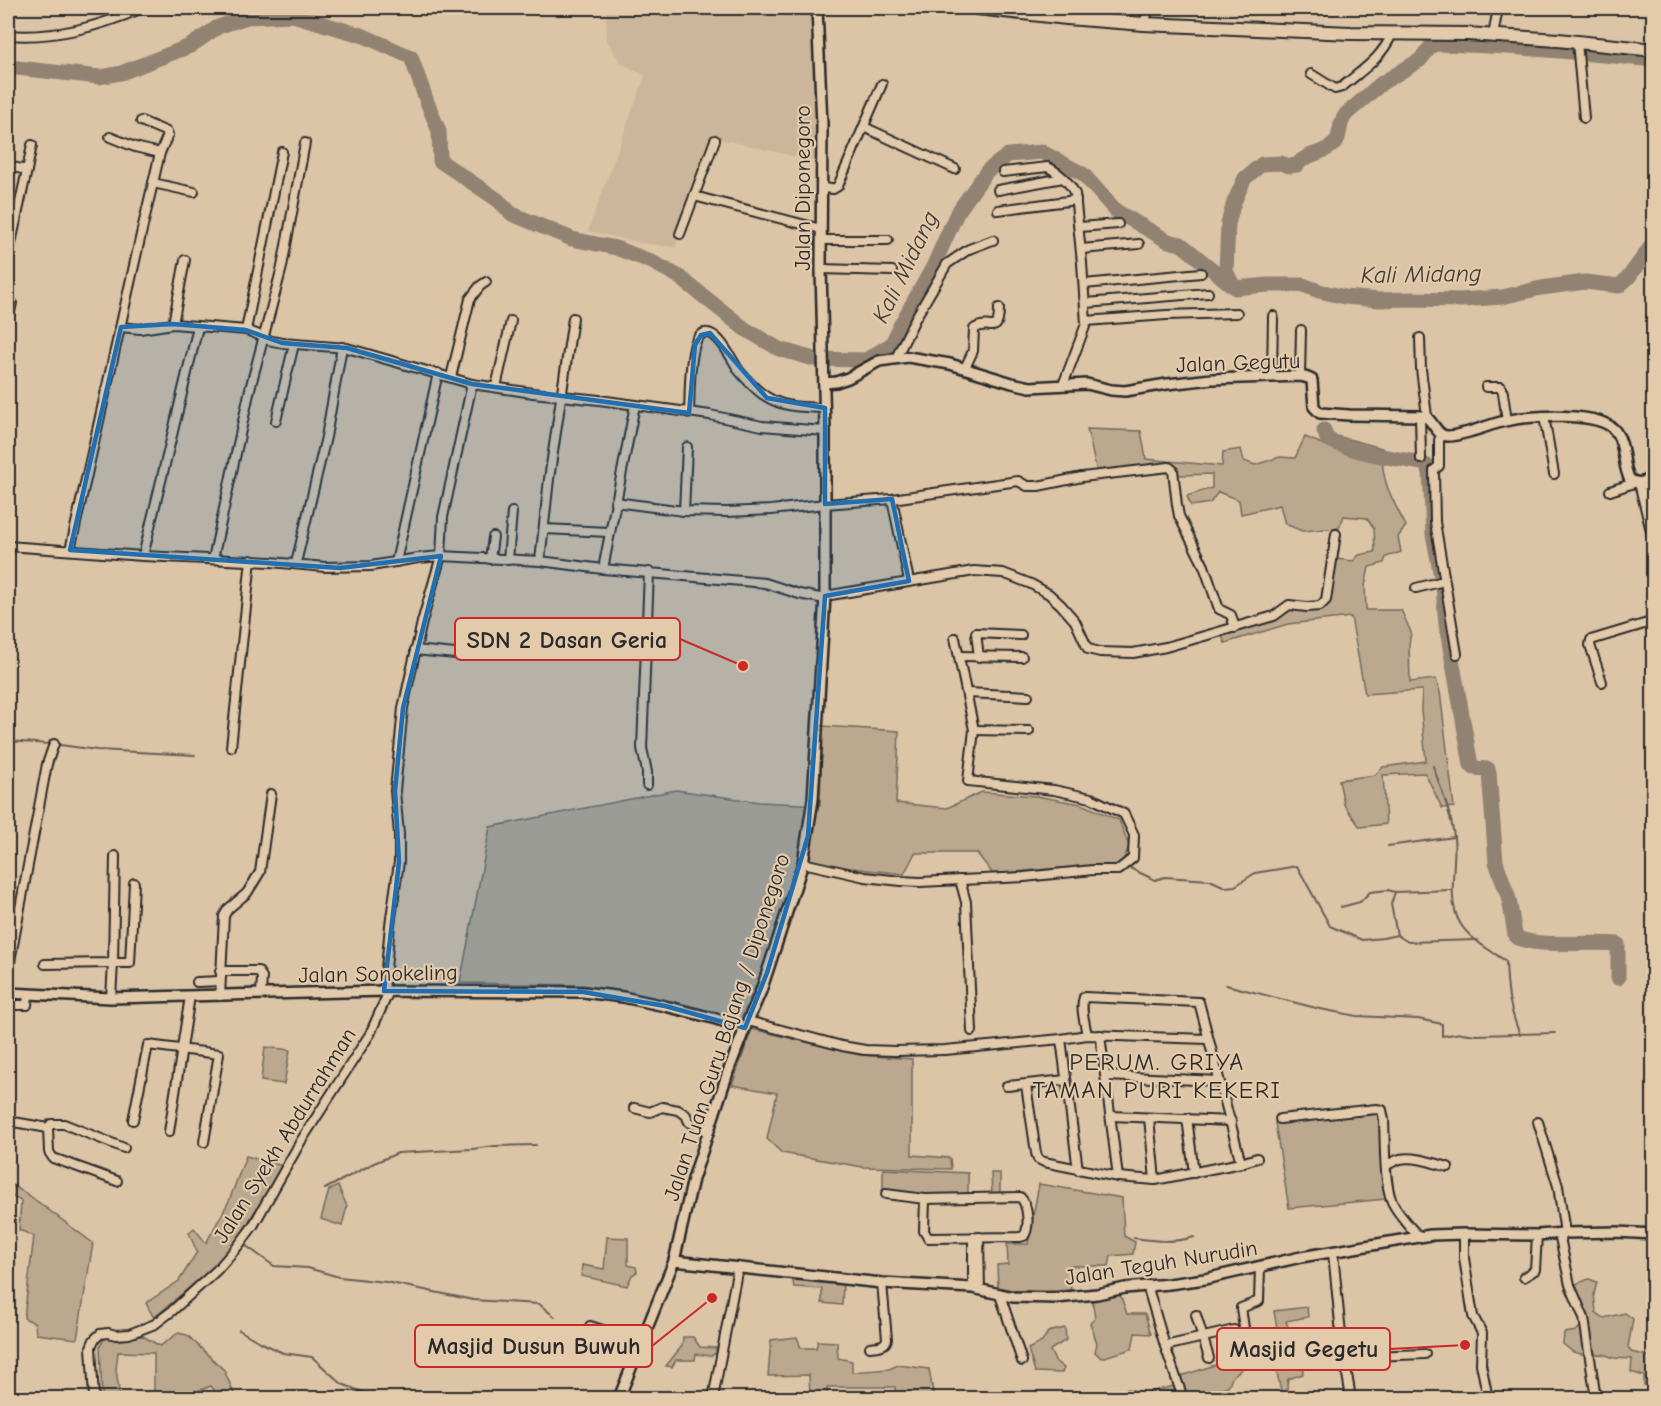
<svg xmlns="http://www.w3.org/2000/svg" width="1661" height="1406" font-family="'Comic Neue',sans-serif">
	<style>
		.built { fill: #cbb69b }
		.green { fill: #bba88f; stroke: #736a5d; stroke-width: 1.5 }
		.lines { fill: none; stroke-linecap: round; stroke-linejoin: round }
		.stream { stroke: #685f56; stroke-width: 2 }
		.river { stroke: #918272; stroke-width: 15 }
		.minor-casing { stroke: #2b2b2b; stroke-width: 12 }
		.tertiary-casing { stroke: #2b2b2b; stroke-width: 14 }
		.trunk-casing { stroke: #2b2b2b; stroke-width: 16 }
		.minor { stroke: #e3caab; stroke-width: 8 }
		.tertiary { stroke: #e3caab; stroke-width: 9 }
		.trunk { stroke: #e3caab; stroke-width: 12 }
		.marked { fill: #1f6fb2; fill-opacity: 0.2; stroke: #1f6fb2; stroke-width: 4.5; stroke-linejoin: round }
		.labels { text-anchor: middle; stroke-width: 4.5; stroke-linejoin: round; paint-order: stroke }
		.street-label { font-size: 22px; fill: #2b2b2b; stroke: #e3caab }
		.water-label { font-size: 24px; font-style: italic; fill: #3f3c39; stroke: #e3caab }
		.neighbourhood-label { font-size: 24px; letter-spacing: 1.5px; fill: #2b2b2b; stroke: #e3caab }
		.leader { fill: none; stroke: #cd2828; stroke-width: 2 }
		.callout-dot { fill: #cd2828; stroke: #e3caab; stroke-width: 2 }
		.callout { fill: #e3caab; stroke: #cd2828; stroke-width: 2 }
		.callout-label { font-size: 24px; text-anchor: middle; font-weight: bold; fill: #2b2b2b }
	</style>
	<rect width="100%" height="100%" fill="#dcc4a6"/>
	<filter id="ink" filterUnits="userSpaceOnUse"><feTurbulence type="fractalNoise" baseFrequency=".0167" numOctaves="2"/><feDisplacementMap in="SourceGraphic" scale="12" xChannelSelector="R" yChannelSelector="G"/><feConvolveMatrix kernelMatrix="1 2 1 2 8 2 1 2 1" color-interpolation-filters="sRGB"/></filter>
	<g filter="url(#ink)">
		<polygon class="built" points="606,8 816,8 820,162 715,138 675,247 641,243 588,231 645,76 620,62 607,40"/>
		<g class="green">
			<path d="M1087,429L1141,431L1146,459L1222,466L1223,452L1241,449L1244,461L1255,465L1280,457L1295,458L1305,437L1322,444L1337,436L1382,448C1381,482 1391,497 1406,526L1398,537L1401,552L1386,557L1384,563L1369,567L1365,586L1366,610H1401L1411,632L1409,645L1410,682L1436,679L1440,692L1454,807L1442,808L1425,773L1383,775L1386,824L1360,827L1344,805L1339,780L1375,775L1383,767L1426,761L1421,710L1422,690L1365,694L1351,617L1288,624L1225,643L1222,636L1279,617L1293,608L1321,610L1330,600L1337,559L1353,561L1359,555L1375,552L1374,528L1367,518L1344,516L1339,528L1302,531L1285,524L1280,505L1241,514L1239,500L1218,492L1210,503L1191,506L1187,496L1212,488V474L1180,475L1170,464L1097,472Z"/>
			<polygon points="822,726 899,731 896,803 947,808 982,792 1036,796 1081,804 1119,820 1129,846 1121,866 1096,865 993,874 977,853 915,853 904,874 798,862 768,957 741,1020 663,1001 583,985 460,983 490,827 676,790 759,802 820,805"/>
			<polygon points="752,1029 860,1055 912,1059 912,1155 950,1158 951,1169 863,1167 782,1153 767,1139 777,1093 732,1085"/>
			<polygon points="265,1047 290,1050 284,1084 261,1081"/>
			<polygon points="1378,1114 1386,1199 1289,1208 1275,1123"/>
			<polygon points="246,1156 283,1166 236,1242 221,1260 154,1318 146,1303 179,1281 197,1252 189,1233 194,1228 206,1243 229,1201"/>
			<polygon points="883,1169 968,1173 968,1194 926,1195 883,1191"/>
			<polygon points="991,1173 1000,1173 1000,1194 992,1195"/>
			<polygon points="8,1183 27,1194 93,1243 77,1339 36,1334 35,1323 24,1318 34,1236 19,1230 21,1201 8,1194"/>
			<path d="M1039,1184L1122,1198L1124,1236L1135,1242L1133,1254L1111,1256L1109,1266H1069L1071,1290C1046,1292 1023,1294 998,1287L997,1265L1008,1264L1007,1244H1028Z"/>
			<polygon points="338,1186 347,1206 342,1226 321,1219 329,1190"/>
			<polygon points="607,1237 628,1238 628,1265 636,1267 637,1272 632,1275 627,1286 581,1276 582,1265 604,1269"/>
			<polygon points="792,1277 843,1283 842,1305 822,1303 822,1289 794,1287"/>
			<polygon points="1589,1279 1597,1282 1594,1294 1596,1312 1604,1318 1625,1313 1633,1319 1628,1347 1631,1352 1648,1356 1651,1361 1651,1377 1653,1378 1653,1388 1644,1385 1644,1376 1631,1372 1632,1359 1614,1358 1603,1354 1586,1355 1573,1352 1563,1344 1564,1333 1576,1331 1589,1318 1580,1299 1576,1284"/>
			<polygon points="1120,1294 1127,1314 1145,1314 1151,1334 1135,1333 1132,1349 1101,1358 1095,1352 1097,1343 1090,1323 1095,1319 1092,1299"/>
			<polygon points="1307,1307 1308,1317 1286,1321 1296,1350 1311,1347 1312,1355 1302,1362 1303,1374 1288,1379 1287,1385 1288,1398 1270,1398 1281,1391 1275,1364 1267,1355 1267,1348 1280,1346 1274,1311"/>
			<polygon points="1065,1328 1066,1340 1050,1350 1055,1361 1064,1368 1062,1373 1035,1372 1028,1349 1042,1342 1048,1332"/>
			<polygon points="178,1333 187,1335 224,1370 236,1398 220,1398 211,1386 191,1394 154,1396 154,1353 118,1352 116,1369 120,1398 102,1398 100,1346 105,1338 143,1336 160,1346"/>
			<polygon points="683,1337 693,1337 700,1347 716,1348 716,1353 711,1356 696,1354 695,1360 676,1360 672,1367 666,1366 682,1346"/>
			<polygon points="797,1337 801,1348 816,1348 818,1341 837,1342 838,1358 852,1361 852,1372 889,1369 898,1365 929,1369 934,1398 895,1398 895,1387 827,1387 828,1398 801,1398 801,1396 810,1395 809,1375 768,1376 771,1340"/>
			<polygon points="1247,1359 1247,1365 1233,1376 1228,1386 1197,1397 1197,1398 1096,1398 1127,1389 1146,1393 1182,1384 1181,1376 1224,1362 1232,1365"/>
		</g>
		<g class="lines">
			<g class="stream">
				<polyline points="8,741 49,744"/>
				<polyline points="60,745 97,750 195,755"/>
				<path d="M1433,766C1441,789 1451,813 1454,837C1457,865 1446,899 1460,923C1469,939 1491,951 1506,961C1507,991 1509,1007 1520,1035"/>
				<polyline points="1388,846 1454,837"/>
				<polyline points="1130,868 1155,880 1165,877 1210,880 1225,887 1235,886 1255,873 1297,866 1330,926 1362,940 1383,938 1397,935"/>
				<polyline points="1395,892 1391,904 1397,935 1408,942 1477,940"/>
				<polyline points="1341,907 1360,902 1370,892 1388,890 1395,892 1452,890"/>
				<polyline points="1226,985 1320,1009 1357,1016 1418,1019 1442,1024 1442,1036 1461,1033 1477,1035 1555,1033"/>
				<polyline points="325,1189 374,1163 398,1153 472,1149 495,1146 536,1145"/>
				<path d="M1134,1238C1155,1241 1174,1243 1194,1237"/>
				<polyline points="245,1245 274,1266 308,1268 339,1277 386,1282 473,1300 539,1304 555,1317"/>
				<polyline points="239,1330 258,1341 283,1353 312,1357 342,1384 378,1398"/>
			</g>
			<g class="river">
				<polyline points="8,67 100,77 121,73 190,46 218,27 247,17 293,15 364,36 411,57 427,102 439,131 440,161 498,200 512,214 572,239 616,248 650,261 678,276 745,329 779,349 814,359 866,360 892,344 899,328 933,267 957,213 987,171 1008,155 1042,152 1083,174 1116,211 1168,241 1181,244 1235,288 1268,285 1303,285 1319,291 1345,297 1379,300 1408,299 1461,300 1502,297 1541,288 1585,282 1619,286 1628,278 1654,242"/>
				<path d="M1232,283L1226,271L1228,224L1234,202L1245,178L1262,164L1281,163L1289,166L1297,165C1306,153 1322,155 1334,144C1342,137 1337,125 1346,114L1382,83L1420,60L1433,44C1507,45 1580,53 1654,60"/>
				<path d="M1324,430L1327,439C1357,454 1390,457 1422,463L1427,466L1430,472L1433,534L1443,586L1446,625L1471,765L1474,768L1488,769L1489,773L1496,862L1509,899L1515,935L1517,938C1546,948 1587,941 1618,944V978"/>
			</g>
			<g class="minor-casing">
				<g id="minor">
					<polyline points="1144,24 1149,8"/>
					<path d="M8,35C55,39 100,26 143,8"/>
					<polyline points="1493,36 1498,8"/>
					<polyline points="1577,42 1584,118"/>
					<path d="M1311,74L1335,89L1342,87C1362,70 1381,59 1392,34"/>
					<polyline points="864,127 955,169"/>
					<polyline points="110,137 135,147 160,153"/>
					<polyline points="8,166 27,170 8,257"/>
					<polyline points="27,170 32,145"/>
					<path d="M1003,172L1048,167C1059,173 1070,183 1075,194L1082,263L1086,324L1063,385"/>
					<polyline points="153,183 194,192"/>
					<polyline points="821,188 833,189 838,186 882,84"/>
					<polyline points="998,190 1063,178"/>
					<polyline points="694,196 821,229"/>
					<polyline points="998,210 1076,200"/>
					<polyline points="1079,227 1118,224"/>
					<polyline points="680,234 715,140"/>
					<polyline points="821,240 888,240"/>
					<polyline points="1081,249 1139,244"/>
					<polyline points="821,269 892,271"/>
					<polyline points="1084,284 1201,273"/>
					<polyline points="8,303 12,303 8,320"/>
					<polyline points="1086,303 1208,293"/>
					<polyline points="1086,321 1166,315 1237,313"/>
					<polyline points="173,324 185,260"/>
					<polyline points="121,327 140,329 173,324 246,330 259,335 268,340 282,343 347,348 472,384 533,393 599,400 710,415 762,426 825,431"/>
					<polyline points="246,330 282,152"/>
					<polyline points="1420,338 1421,369 1427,416"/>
					<polyline points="896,358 915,319 947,264 969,249 993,240"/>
					<path d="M965,368L973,351L974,329C989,318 999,339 999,308"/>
					<polyline points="1300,376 1301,330"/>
					<polyline points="451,377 470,299 480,286 486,282"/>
					<polyline points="1272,377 1273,316"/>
					<polyline points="496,387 511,321"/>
					<polyline points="1486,387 1501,387 1503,393 1507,421"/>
					<path d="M689,413C690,391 689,369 694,348C695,343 698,335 704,333C719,329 733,363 740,372C748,381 756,391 767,397C784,408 805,407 825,408"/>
					<polyline points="1420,416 1421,459"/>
					<polyline points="1544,416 1554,474"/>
					<polyline points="276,421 294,344"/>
					<polyline points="1442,435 1439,440 1439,466 1434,470 1435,522 1457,654"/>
					<polyline points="1639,483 1652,535"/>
					<polyline points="1610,491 1634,483"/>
					<polyline points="892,499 909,581"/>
					<polyline points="615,502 684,511 727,512 771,510 825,504 892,499 1018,481 1027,486 1038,486 1082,477 1169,467 1173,470 1177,505 1179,516 1204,566 1219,609 1231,615 1235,628"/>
					<polyline points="684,511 687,447"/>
					<polyline points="544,529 609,532"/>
					<polyline points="8,546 143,556 271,562 325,567 371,566 418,558 441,556 540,561 603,569 765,583 799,594 825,599"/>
					<polyline points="70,550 142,230 160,153 168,135 167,132 141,121"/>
					<polyline points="1653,555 1654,555"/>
					<polyline points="143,556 198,327"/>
					<polyline points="213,559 250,389 282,267 305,143"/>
					<polyline points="490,559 493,537"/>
					<polyline points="508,560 512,512"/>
					<polyline points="540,561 549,479 573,318"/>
					<polyline points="396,562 438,373"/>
					<polyline points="296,563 326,437 342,347"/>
					<polyline points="603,569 635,405"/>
					<polyline points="1416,588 1444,581"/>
					<polyline points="825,596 974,571 1003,573 1031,584 1049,594 1061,605 1075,621 1088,649 1100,652 1133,653 1166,647 1274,616 1289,605 1307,607 1320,606 1326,600 1336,534"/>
					<polyline points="415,650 465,655"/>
					<polyline points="959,656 1022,657"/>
					<polyline points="979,657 976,633 1021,635"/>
					<polyline points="1602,682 1590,645 1591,640 1654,621"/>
					<polyline points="967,693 1028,696"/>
					<polyline points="974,730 1029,731"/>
					<polyline points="231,747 251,560"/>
					<polyline points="647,785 647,772 642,748 649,572"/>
					<polyline points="803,863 865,877 901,881 920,882 1024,877 1093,870 1118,870 1133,858 1134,835 1124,814 1091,798 1054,790 968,781 974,730 955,638"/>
					<polyline points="960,880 966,902 972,1031"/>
					<polyline points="45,964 113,963 115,856"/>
					<polyline points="220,971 258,971 262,977 261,994"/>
					<polyline points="8,972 47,764 54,744"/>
					<polyline points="197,982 220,981"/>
					<polyline points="384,991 390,925 399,862 399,834 395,791 403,708 422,622 441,556 443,517 472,384"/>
					<polyline points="220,996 224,916 228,909 247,893 260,872 271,794"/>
					<polyline points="111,998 113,963 130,963 134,883"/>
					<polyline points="8,1005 27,1005 28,995"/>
					<polyline points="748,1021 842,1046 865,1050 895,1051 945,1050 1061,1039 1087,1035 1208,1039"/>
					<path d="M1087,1035C1085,1023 1080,1008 1084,997L1199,1002L1241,1163"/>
					<polyline points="1100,1035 1118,1177"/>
					<polyline points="1061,1039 1078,1170"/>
					<polyline points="1106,1076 1219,1081"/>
					<polyline points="1026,1085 1036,1153 1038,1159 1044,1162 1118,1177 1155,1180 1241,1163 1257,1158"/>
					<polyline points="1007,1086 1066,1080"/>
					<polyline points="634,1108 650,1112 662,1107 678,1110 686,1115 689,1122 709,1131"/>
					<polyline points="1111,1116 1231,1121"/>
					<polyline points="1149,1118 1155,1180"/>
					<polyline points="1187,1118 1194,1173"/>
					<path d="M1280,1119L1376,1109L1382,1110L1384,1120C1385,1141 1384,1180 1391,1199C1394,1210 1411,1228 1419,1237"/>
					<polyline points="133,1120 148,1045 219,1054 204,1142"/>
					<polyline points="8,1121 48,1128 51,1124 64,1124 124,1148"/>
					<polyline points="1538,1122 1558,1186 1565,1233"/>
					<polyline points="48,1128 49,1152 53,1158 117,1181"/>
					<polyline points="169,1132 190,996"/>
					<path d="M1387,1165C1391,1163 1396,1160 1400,1159C1416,1156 1433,1163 1448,1167"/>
					<path d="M886,1194L925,1199L1020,1197C1028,1204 1030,1227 1024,1236L1020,1237L928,1238L924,1231L925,1199"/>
					<polyline points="1559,1233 1570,1285 1584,1318 1595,1392 1593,1398"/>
					<polyline points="1464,1234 1464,1258 1473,1316 1482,1333 1481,1364 1488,1398"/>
					<polyline points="979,1237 980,1290"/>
					<polyline points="1333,1253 1342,1344 1351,1398"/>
					<polyline points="1524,1277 1535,1270 1537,1235"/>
					<polyline points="1147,1285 1165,1346 1183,1398"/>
					<polyline points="973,1288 973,1237"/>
					<polyline points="1000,1295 1022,1361"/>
					<polyline points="1196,1315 1209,1358"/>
					<polyline points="590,1326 642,1342"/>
					<polyline points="1165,1346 1234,1330"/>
					<path d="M870,1347C877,1346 885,1347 887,1339L882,1283"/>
					<polyline points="1247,1348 1241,1308 1259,1301 1260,1267"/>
					<polyline points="1344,1357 1425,1354"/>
					<polyline points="714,1393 738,1267"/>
					<polyline points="94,1398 91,1347 94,1340 100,1334 108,1333 116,1335 129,1334 155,1324 172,1311 217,1270 238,1246 253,1226 301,1141 370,1034 389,991"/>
				</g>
			</g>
			<g class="tertiary-casing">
				<g id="tertiary">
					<path d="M824,383L836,382L848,378L879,361L908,357L950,364L1012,383L1030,387L1087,384L1111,390L1125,391L1167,384L1212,379L1301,376L1308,378L1312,380L1314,407L1320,413L1349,415L1424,416C1434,420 1435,435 1447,436C1460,437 1491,424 1505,421C1529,416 1602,410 1616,432C1626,446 1622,466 1630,480L1639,483L1654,478"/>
					<polyline points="8,993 111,998 384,991 583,992 623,997 665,1006 713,1018 745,1028"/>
					<polyline points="674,1261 882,1283 973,1288 1013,1297 1056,1298 1097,1294 1125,1288 1169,1284 1205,1279 1301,1257 1431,1235 1464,1234 1537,1235 1565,1233 1617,1232 1654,1234"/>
					<polyline points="619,1398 674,1261 693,1179 728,1072 745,1028 761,991 803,863 813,799 825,596 825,431 821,269 822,125 817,8"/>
				</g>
			</g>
			<g class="trunk-casing">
				<polyline id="trunk" points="977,8 1067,18 1144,24 1351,33 1467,34 1558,40 1654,50"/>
			</g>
			<use href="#minor" class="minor"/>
			<use href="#tertiary" class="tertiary"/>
			<use href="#trunk" class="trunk"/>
		</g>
	</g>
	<path class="marked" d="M173,324L246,330L282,343L347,348L472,384L689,413L695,345L701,335L710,333L767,398L825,408V504L892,499L909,581L825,596L808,836L767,973L745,1028L665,1006L583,992L384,991L399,862L395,791L403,708L441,556L340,568L70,550L121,327Z"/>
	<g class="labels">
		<g class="street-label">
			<text transform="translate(802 188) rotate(-90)" y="8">Jalan Diponegoro</text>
			<text transform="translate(1238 362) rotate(-2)" y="8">Jalan Gegutu</text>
			<text transform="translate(378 973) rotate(-1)" y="8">Jalan Sonokeling</text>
			<text transform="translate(726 1027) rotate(-72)" y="8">Jalan Tuan Guru Bajang / Diponegoro</text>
			<text transform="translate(284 1135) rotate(-58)" y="8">Jalan Syekh Abdurrahman</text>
			<text transform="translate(1161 1262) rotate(-9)" y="8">Jalan Teguh Nurudin</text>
		</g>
		<g class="water-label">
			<text transform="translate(905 267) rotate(-64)" y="8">Kali Midang</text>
			<text transform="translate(1421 274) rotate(-1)" y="8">Kali Midang</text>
		</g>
		<g class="neighbourhood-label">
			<text x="1157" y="1070">PERUM. GRIYA<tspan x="1157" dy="28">TAMAN PURI KEKERI</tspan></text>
		</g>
	</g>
	<path class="leader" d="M743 666L680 639M712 1298L652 1346M1465 1345L1390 1349"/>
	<g class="callout-dot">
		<circle cx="743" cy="666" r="6"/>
		<circle cx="712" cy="1298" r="6"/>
		<circle cx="1465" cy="1345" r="6"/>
	</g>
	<g class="callout">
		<rect x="455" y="618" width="225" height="42" rx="6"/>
		<rect x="415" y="1325" width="237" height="42" rx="6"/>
		<rect x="1217" y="1328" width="173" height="42" rx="6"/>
	</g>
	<g class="callout-label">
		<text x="567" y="648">SDN 2 Dasan Geria</text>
		<text x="534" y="1354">Masjid Dusun Buwuh</text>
		<text x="1304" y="1357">Masjid Gegetu</text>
	</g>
	<rect width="1661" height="1406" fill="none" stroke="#e3caab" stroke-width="30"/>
	<rect x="15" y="15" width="1631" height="1376" fill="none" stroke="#2b2b2b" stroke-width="2" filter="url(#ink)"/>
</svg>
